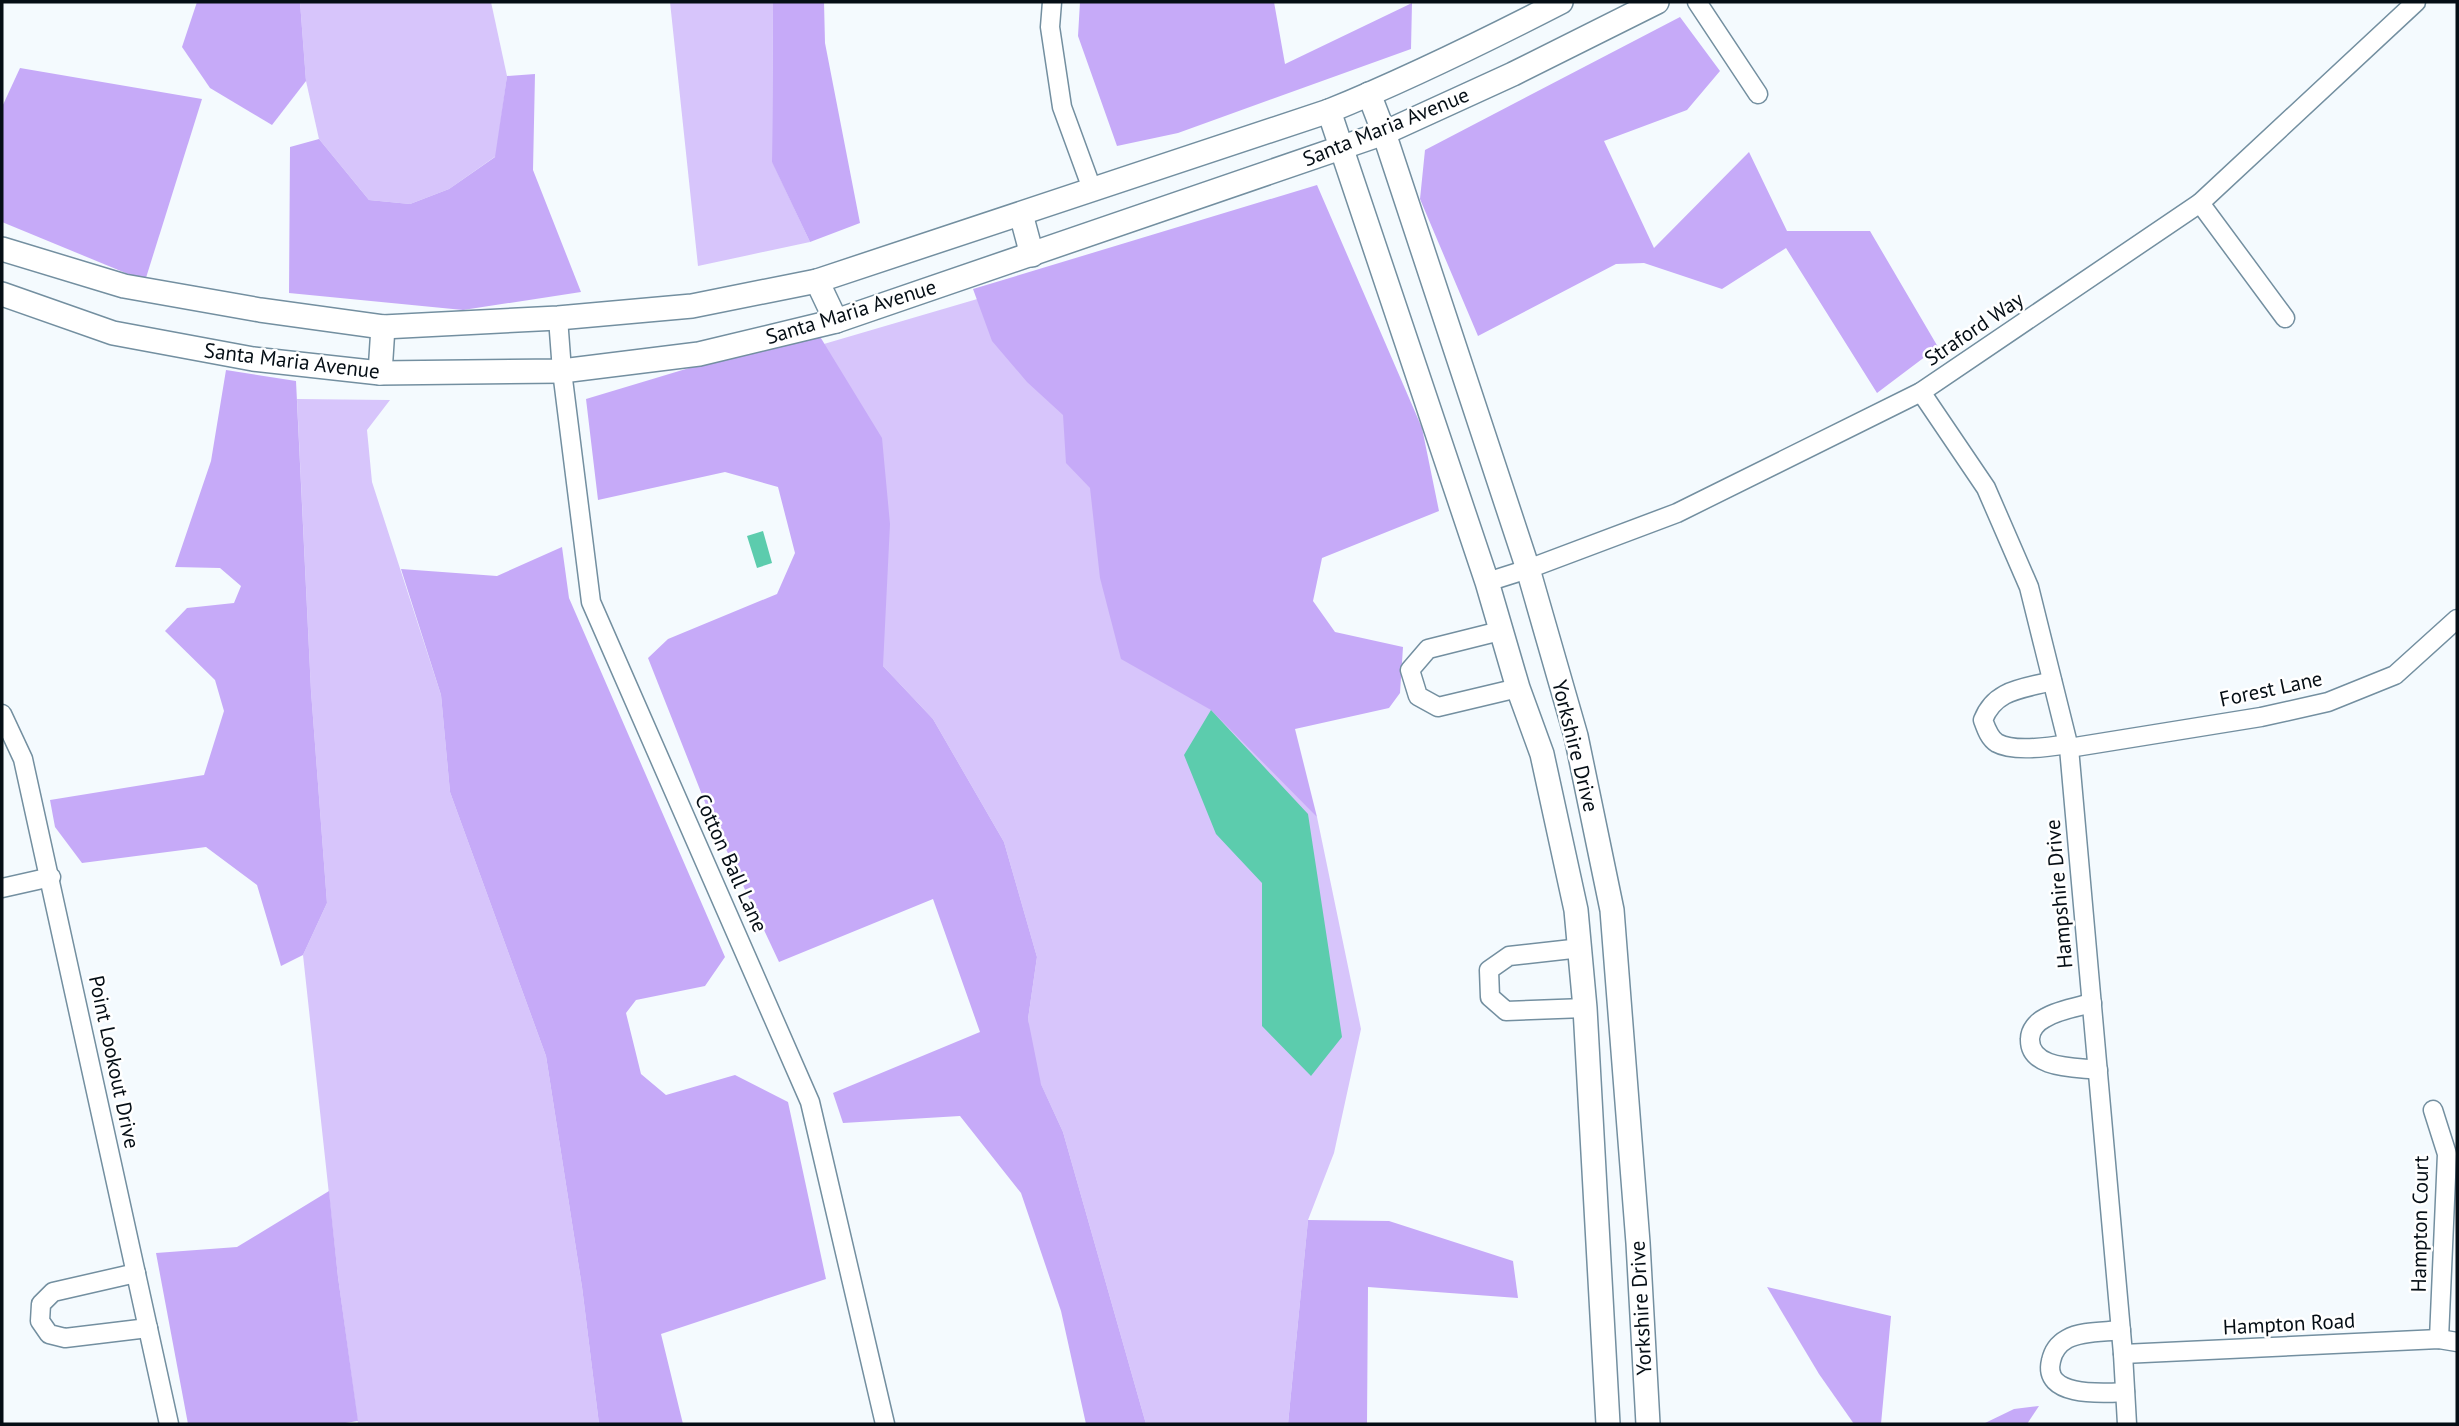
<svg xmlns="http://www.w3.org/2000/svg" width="2459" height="1426" font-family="'PT Sans',sans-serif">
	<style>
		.green { fill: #d7c5fb }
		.forest { fill: #c6aaf8 }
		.water { fill: #5cccad }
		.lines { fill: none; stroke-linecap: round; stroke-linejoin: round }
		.minor-casing { stroke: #738fa0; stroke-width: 21 }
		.tertiary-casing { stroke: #738fa0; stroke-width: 26 }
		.minor { stroke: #fff; stroke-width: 18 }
		.tertiary { stroke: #fff; stroke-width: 23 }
		.labels { text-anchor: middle; stroke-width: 5; stroke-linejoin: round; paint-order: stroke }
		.street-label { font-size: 21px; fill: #050e15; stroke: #fff }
	</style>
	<rect width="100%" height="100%" fill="#f4fafe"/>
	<g class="green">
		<polygon points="300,2 491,2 507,76 496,156 449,189 410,204 369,200 319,139 306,81"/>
		<polygon points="670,2 773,2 772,161 810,242 698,266"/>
		<polygon points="1008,290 1317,817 1361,1029 1334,1153 1308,1220 1288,1424 1146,1424 1063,1132 1034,1069 1028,1019 1037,957 1004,842 933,719 866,648 800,351"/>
		<polygon points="297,399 390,400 367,430 372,482 441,695 450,792 546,1056 582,1287 599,1424 358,1424 338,1277 303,955 327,903 311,691"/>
	</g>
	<g class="forest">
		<polygon points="197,2 300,2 306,81 272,125 210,88 182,47"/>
		<polygon points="773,2 824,2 825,43 860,223 810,242 772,162"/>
		<polygon points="1080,2 1274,2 1285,64 1412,3 1411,49 1178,133 1117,146 1078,36"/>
		<polygon points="1680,17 1720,71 1687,110 1604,141 1654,248 1749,152 1787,231 1870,231 1938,347 1877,393 1786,248 1722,289 1644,263 1616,264 1478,336 1420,199 1425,150"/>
		<polygon points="20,68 202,99 145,281 2,222 2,107"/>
		<polygon points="535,74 533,170 581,292 463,310 289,293 290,147 319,139 369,200 410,204 449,189 495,157 507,76"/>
		<polygon points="1317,185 1422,428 1439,511 1322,558 1313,601 1335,632 1403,647 1400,693 1389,708 1295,729 1317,817 1211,710 1121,659 1100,578 1090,488 1066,463 1063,415 1027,382 992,341 973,289"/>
		<polygon points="816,330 882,438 890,524 883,666 933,719 1004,842 1037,957 1028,1019 1041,1084 1063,1132 1146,1424 1086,1424 1061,1311 1021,1193 960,1116 843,1123 833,1093 980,1032 933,899 779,962 710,815 648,658 668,639 777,594 795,553 778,487 725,472 598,500 586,399"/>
		<polygon points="226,370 296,381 311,691 327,903 303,955 281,966 257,885 206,847 82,863 55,827 50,800 204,775 224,711 215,680 165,631 187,608 234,603 241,586 220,568 175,567 211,461"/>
		<polygon points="562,547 569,598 725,957 705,986 636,1000 626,1013 641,1074 666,1095 735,1075 788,1102 826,1279 661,1334 683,1424 599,1424 582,1287 546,1056 450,792 441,695 401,569 497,576"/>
		<polygon points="329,1191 338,1277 358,1421 339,1424 188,1424 156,1253 237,1247"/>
		<polygon points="1308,1220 1389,1221 1513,1261 1518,1298 1368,1287 1367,1424 1288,1424"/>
		<polygon points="1767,1287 1891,1316 1881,1424 1854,1424 1819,1374"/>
		<polygon points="2039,1406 2027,1424 1983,1424 2014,1409"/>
	</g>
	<g class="water">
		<polygon points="763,531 772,563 757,568 747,536"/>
		<polygon points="1211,710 1308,814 1342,1037 1311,1076 1262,1026 1262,883 1216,834 1184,755"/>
	</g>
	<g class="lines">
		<g class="minor-casing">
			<g id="minor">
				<polyline points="1052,2 1050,27 1062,107 1092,189"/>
				<polyline points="1697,2 1758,94"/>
				<polyline points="2200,203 2285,318"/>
				<polyline points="558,318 562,371 591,602 810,1102 885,1424"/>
				<polyline points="1921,392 1986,488 2029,587 2069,748 2123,1354 2127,1424"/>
				<polyline points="1487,582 1528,569 1677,513 1921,392 2200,203 2416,2"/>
				<polyline points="1500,631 1428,649 1410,670 1418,696 1438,707 1518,688"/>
				<path d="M2052,681C2023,689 1995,689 1983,720C1986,728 1989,738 1997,743C2013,752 2050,747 2068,744"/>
				<polyline points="2,714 23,759 169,1424"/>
				<polyline points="2069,748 2261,717 2328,702 2395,675 2457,619"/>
				<polyline points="2,888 51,877"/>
				<polyline points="1581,948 1509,956 1489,970 1490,997 1506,1011 1585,1008"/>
				<path d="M2092,1003C2077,1007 2058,1010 2045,1018C2037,1022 2030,1030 2030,1039C2029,1070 2078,1067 2098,1070"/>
				<polyline points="2433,1110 2447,1154 2439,1339"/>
				<polyline points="136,1273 53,1292 41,1304 40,1321 49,1334 65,1338 148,1328"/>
				<path d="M2121,1330C2105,1332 2081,1331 2067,1339C2058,1344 2053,1351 2051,1361C2042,1398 2104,1393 2125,1392"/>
				<polyline points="2123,1354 2439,1339 2457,1342"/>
			</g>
		</g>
		<g class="tertiary-casing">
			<g id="tertiary">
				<polyline points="1369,94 1384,133 1528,569 1576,736 1612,910 1638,1243 1648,1424"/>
				<polyline points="1329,111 1487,582 1518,688 1542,754 1576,910 1585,1008 1608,1424"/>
				<polyline points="1021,214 1032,255"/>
				<path d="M2,249L124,286L260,310L383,327L558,318L692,306L817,281L1329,111C1408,79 1485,41 1561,2"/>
				<polyline points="817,281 836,321"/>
				<polyline points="2,294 113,333 253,359 380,373 562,371 699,354 836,321 1384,133 1513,74 1657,2"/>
				<polyline points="380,373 383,327"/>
			</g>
		</g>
		<use href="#minor" class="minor"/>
		<use href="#tertiary" class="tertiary"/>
	</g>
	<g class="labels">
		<g class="street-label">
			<text transform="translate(1386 127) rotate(-22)" y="7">Santa Maria Avenue</text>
			<text transform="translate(851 312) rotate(-17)" y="7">Santa Maria Avenue</text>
			<text transform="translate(1974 329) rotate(-34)" y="7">Straford Way</text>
			<text transform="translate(292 361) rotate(7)" y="7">Santa Maria Avenue</text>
			<text transform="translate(2271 689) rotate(-12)" y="7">Forest Lane</text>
			<text transform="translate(1575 746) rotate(76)" y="7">Yorkshire Drive</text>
			<text transform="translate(731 863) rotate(66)" y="7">Cotton Ball Lane</text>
			<text transform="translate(2059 894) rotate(-95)" y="7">Hampshire Drive</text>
			<text transform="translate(114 1062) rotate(78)" y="7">Point Lookout Drive</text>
			<text transform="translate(2420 1224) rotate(-89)" y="7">Hampton Court</text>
			<text transform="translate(1641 1308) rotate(-93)" y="7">Yorkshire Drive</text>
			<text transform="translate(2289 1324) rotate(-3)" y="7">Hampton Road</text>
		</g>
	</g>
	<rect width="2459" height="1426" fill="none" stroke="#050e15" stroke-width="7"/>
</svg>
